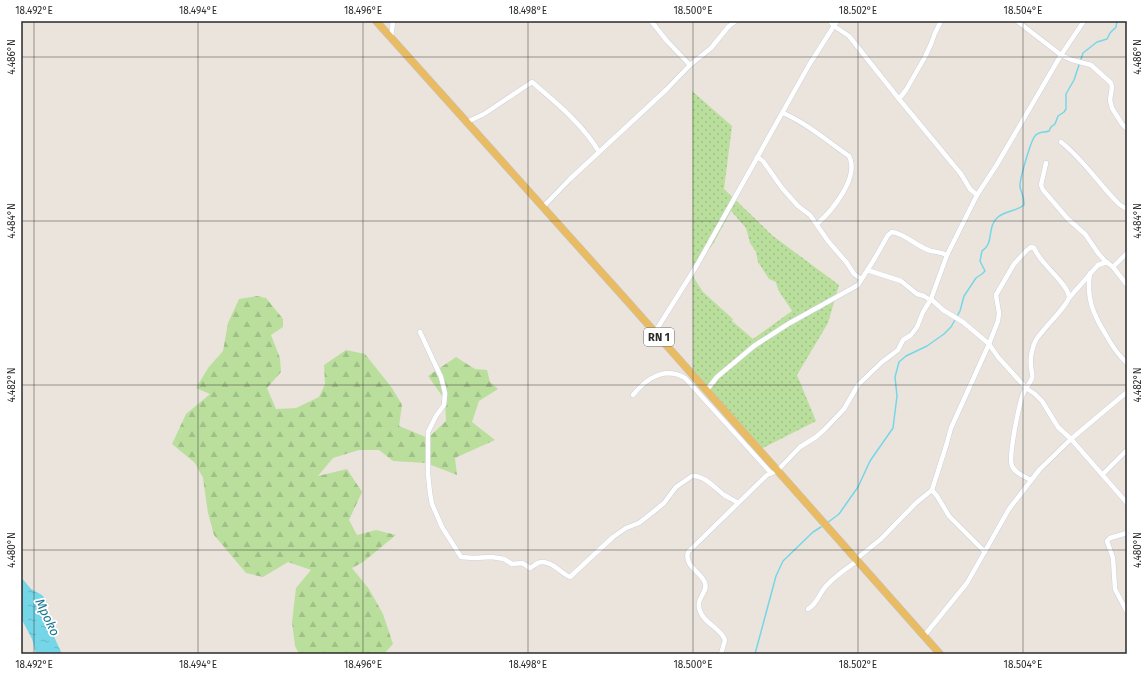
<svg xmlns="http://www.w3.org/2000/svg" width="1148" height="675" font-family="'Fira Sans',sans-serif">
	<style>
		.grass { fill: url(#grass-dots); fill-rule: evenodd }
		.forest { fill: url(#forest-firs) }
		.water { fill: url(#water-ripples) }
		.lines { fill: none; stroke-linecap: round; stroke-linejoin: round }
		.stream { stroke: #75d6e8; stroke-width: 1.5 }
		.minor-casing { stroke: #cbd0db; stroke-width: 5.5 }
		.primary-casing { stroke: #c3c3c3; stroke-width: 8 }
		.minor { stroke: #fff; stroke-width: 4.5 }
		.primary { stroke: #e9bc64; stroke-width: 7 }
		.ticks { fill: none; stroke: #2a2a2a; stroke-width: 1; stroke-opacity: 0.45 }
		.labels { text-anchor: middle; stroke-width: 3.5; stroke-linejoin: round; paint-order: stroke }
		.shield { fill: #fff; stroke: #6a6a6a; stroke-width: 1 }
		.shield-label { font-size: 11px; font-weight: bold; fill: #2a2a2a }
		.water-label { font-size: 13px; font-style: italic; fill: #157694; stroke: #fff }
		.neatline { fill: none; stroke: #2a2a2a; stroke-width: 1.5 }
		.ticks-label { font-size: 10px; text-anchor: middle; fill: #2a2a2a }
	</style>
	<defs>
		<pattern id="grass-dots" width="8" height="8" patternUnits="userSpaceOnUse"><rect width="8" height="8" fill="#badf9c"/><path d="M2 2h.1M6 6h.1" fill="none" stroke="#a0c087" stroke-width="1.8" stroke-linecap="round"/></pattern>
		<pattern id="forest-firs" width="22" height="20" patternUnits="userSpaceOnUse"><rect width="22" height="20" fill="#badf9c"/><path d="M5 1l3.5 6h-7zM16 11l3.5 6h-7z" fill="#a0c087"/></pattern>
		<pattern id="water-ripples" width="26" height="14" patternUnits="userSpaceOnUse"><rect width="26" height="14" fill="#75d6e8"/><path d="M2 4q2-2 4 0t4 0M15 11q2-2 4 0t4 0" fill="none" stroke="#65b8c7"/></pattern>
	</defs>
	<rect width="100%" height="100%" fill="#ebe4dd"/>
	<path class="grass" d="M692,91L732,126L724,189L773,236L839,285L828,323L797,375L816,421L757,451L693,381ZM731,211L746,228L750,243L756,252L758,262L769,279L776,282C778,294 787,301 792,311L753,339L732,321L733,319L703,292L694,278L695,268L713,244Z"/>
	<polygon class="forest" points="257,296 266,298 283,319 283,327 271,335 280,358 281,372 267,388 276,409 296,408 319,397 325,384 324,365 346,350 365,354 392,388 402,405 399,426 428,438 446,421 445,400 428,376 456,357 475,369 487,370 490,382 498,389 479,401 472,422 495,440 455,458 457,475 426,463 393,461 379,450 359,450 333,458 318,476 347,469 362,492 349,520 357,535 376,530 396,535 363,562 352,568 369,589 383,614 393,644 384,654 299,654 295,646 292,622 296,588 311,570 288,562 263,577 246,573 214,535 208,513 203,478 195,463 172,444 186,414 210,394 196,388 208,368 223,351 228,323 239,299"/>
	<polygon class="water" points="21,577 31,589 42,595 47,601 47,609 51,630 62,654 36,654 32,639 21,618"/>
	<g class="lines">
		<g class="stream">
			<path d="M827,523L839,514L858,487L870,461L893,428L897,396L895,377L899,362L906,356L927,346L944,334L951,327L960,311L964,296L976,278L982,274L985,271L980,261L982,251C995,243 986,227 998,217C1005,211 1017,211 1024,205C1024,196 1022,195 1020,187C1019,181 1031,140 1035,136C1039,131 1044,133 1049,131L1051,127L1055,124L1058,116L1064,112L1066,109V94L1074,80L1083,53L1097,42L1107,39L1110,33L1116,27L1117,21"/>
			<polyline points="755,654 776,576 783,561 813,532 821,527"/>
		</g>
		<g class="minor-casing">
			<g id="minor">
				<polyline points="651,21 667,41 690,65"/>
				<polyline points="830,21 834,26 849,36 899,99 961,174 970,189 977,195"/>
				<polyline points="1017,21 1061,55 1072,60 1091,65 1111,83 1112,87 1110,100 1112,108 1122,124 1127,129"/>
				<polyline points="391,38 393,21"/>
				<polyline points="899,99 906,90 925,57 931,44 935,33 941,21"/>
				<path d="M783,113C808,124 827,141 849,156C860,177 832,211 817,224"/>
				<path d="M467,122L484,114L532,82C556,103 583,124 599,152"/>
				<path d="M1061,142C1083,159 1098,183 1117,202C1119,205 1124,207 1127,209"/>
				<polyline points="757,157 763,161 782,188 798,206 810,215 828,241 847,263 854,274 861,279"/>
				<polyline points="1046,163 1041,185 1043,190 1068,219 1085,234 1098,253 1105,261 1113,267 1127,285"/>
				<polyline points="543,207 570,179 666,90 690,65 711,48 729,26 736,21"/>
				<polyline points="1113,267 1127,253"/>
				<polyline points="867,270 901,281 917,294 924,296 930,300"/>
				<path d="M1090,273C1086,298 1093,314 1106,335C1112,346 1118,355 1127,363"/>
				<polyline points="1069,298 1098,265 1107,262"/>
				<polyline points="931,299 943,310 963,322 989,344 998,357 1026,388 1035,394 1042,401 1058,427 1071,439 1127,503"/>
				<path d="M420,332L441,377L445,393L444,405L436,416L428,432V474L430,493L432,504L442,527L461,557L473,558L492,557L504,559L512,564L522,563L530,568C533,567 535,564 538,563C549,558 562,574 570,577L613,537L626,528L639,523L653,512L664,503L676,487L692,476C704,475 715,488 724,495C729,498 734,500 738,503"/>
				<polyline points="655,332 697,265 809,65 837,21"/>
				<path d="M706,391L717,377L754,346L788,324L858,285L875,258L888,235L892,232C906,234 917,247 931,251C936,252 941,252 947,255"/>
				<path d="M633,395C646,379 664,366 685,378L771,473"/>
				<polyline points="1102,475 1127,450"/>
				<polyline points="932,490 937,496 949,516 985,552"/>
				<polyline points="1127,533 1110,538 1107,541 1113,558 1115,589 1127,612"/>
				<path d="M855,560L881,539L916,503L932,490L946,446L951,428L989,344L998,321L999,313L996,295L1014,264L1026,251L1031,247L1034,248C1037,254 1041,260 1046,265C1052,273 1068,286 1069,297C1069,304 1041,331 1036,340C1032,347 1030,358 1031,366C1031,371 1033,374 1032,378C1030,384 1025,388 1023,394C1019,405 1008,457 1012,466C1015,473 1024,476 1031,480"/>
				<path d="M808,609C816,605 818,597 823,590C829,580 847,568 857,561"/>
				<polyline points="924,636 967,583 1009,509 1040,469 1071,439 1127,392"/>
				<path d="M721,654L725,640C721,629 708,625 702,615C692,598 709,594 705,583C701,571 684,567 688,552L767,475L777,471L800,447L816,437L824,430L844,409L858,385L882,362L898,350L903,340L911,335L917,327L923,312L931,299L947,255L977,195L996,166L1061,55L1084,21"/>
			</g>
		</g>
		<g class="primary-casing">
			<polyline id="primary" points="376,21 629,303 940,654"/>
		</g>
		<use href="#minor" class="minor"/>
		<use href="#primary" class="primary"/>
	</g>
	<path class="ticks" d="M34,21V654M198,21V654M363,21V654M528,21V654M693,21V654M858,21V654M1023,21V654M21,57H1127M21,221H1127M21,385H1127M21,550H1127"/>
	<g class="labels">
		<rect class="shield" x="644" y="328" width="30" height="18" rx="3"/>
		<g class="shield-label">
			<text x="659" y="341">RN 1</text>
		</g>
		<g class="water-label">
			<text transform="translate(48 617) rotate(65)" y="5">Mpoko</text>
		</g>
	</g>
	<rect width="1148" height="675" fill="none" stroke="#ffffff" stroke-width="44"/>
	<rect x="22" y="22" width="1104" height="631" class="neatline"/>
	<g class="ticks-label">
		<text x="34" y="14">18.492°E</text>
		<text x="198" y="14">18.494°E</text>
		<text x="363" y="14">18.496°E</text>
		<text x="528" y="14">18.498°E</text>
		<text x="693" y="14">18.500°E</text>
		<text x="858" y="14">18.502°E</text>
		<text x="1023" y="14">18.504°E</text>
		<text transform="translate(11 57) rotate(-90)" y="4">4.486°N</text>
		<text transform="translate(1137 57) rotate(-90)" y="4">4.486°N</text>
		<text transform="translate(11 221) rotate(-90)" y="4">4.484°N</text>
		<text transform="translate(1137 221) rotate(-90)" y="4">4.484°N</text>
		<text transform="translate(11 385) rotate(-90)" y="4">4.482°N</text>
		<text transform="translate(1137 385) rotate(-90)" y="4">4.482°N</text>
		<text transform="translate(11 550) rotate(-90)" y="4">4.480°N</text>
		<text transform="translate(1137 550) rotate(-90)" y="4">4.480°N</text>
		<text x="34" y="668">18.492°E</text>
		<text x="198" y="668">18.494°E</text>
		<text x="363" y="668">18.496°E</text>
		<text x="528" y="668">18.498°E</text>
		<text x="693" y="668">18.500°E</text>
		<text x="858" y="668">18.502°E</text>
		<text x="1023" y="668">18.504°E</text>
	</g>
</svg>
